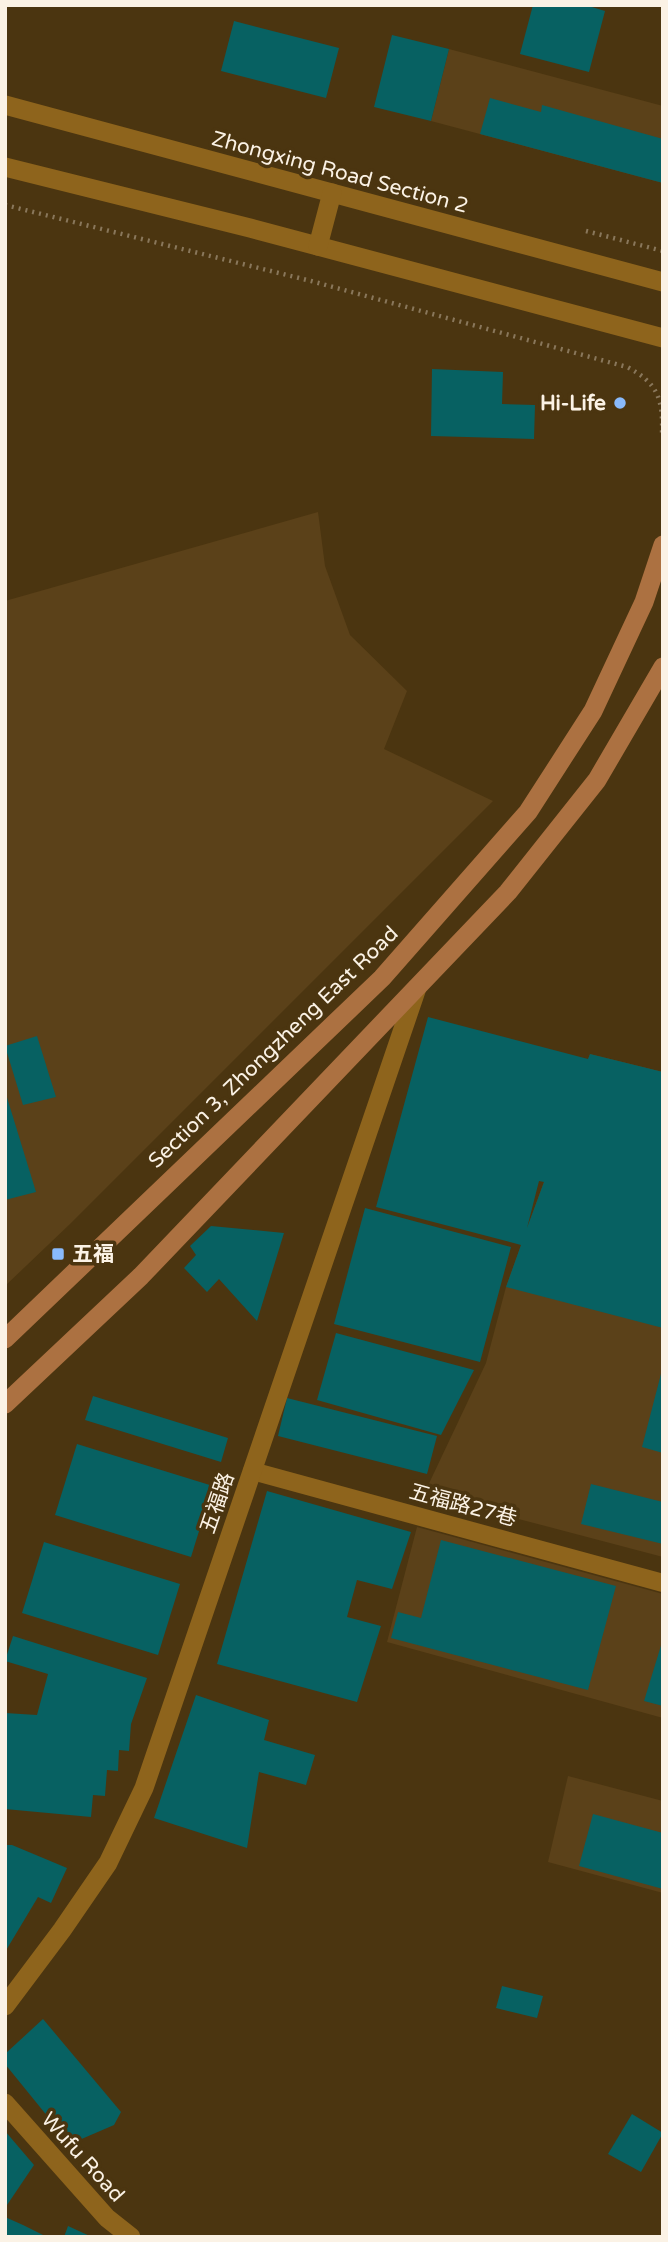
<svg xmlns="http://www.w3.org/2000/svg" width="668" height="2242" font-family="'Varela Round','Noto Sans TC',sans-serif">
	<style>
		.built { fill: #5b4119 }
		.building { fill: #076162; fill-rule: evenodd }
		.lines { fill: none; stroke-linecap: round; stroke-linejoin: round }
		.path { stroke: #89775b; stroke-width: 4.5; stroke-dasharray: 2 5; stroke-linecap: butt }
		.service { stroke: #8e641c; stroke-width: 18 }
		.minor { stroke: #8e641c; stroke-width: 19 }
		.tertiary { stroke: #8e641c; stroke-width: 19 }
		.secondary { stroke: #ac7141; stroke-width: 19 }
		.poi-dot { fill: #89bafc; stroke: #4b3510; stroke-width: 2.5 }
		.labels { text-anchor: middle; stroke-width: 7; stroke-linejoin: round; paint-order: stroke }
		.street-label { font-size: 21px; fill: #fbf2e5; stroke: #4b3510 }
		.poi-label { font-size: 21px; font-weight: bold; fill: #fbf2e5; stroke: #4b3510; text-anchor: end }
	</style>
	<rect width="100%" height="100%" fill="#4b3510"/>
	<g class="built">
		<polygon points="449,49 663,106 663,183 431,121"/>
		<polygon points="318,512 325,566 350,635 407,691 384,749 493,801 70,1224 5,1286 5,601"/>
		<polygon points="590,1054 663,1072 663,1557 424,1494 486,1363 506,1287"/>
		<polygon points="417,1527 663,1594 663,1718 387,1642"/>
		<polygon points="568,1776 663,1801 663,1893 548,1862"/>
	</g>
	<g class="building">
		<polygon points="533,5 585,5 605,11 589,72 520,54"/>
		<polygon points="234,21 339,48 326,98 221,71"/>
		<polygon points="392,35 449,49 431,121 374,107"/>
		<polygon points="490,98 541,112 542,105 663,139 663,183 480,134"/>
		<polygon points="432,369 503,372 502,404 535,405 534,439 431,436"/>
		<path d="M428,1017L588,1059L590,1054L663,1072V1328L506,1287L521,1245L376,1207ZM539,1181L544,1182L527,1228Z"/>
		<polygon points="37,1036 56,1097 23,1105 5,1046"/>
		<polygon points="5,1091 36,1192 5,1200"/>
		<polygon points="365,1208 511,1247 480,1362 334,1324"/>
		<polygon points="211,1226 284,1233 257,1321 219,1279 207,1292 184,1268 196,1255 190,1246"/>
		<polygon points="336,1333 474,1370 441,1435 317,1400"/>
		<polygon points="662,1370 663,1370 663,1453 642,1447"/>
		<polygon points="93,1396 228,1438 221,1462 85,1420"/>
		<polygon points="287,1398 437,1436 427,1474 278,1436"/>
		<polygon points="77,1444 213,1486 191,1557 55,1515"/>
		<polygon points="591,1484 663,1502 663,1544 581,1524"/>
		<polygon points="267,1491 411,1532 392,1589 357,1580 347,1617 381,1626 357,1702 217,1664"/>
		<polygon points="441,1540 616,1586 588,1690 391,1638 398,1612 421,1618"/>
		<polygon points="44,1542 180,1584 158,1655 22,1613"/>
		<polygon points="13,1636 147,1678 131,1724 129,1751 119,1750 118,1771 107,1770 105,1796 93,1795 91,1817 5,1809 5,1713 37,1715 48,1674 5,1661"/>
		<polygon points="663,1639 663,1706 644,1701"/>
		<polygon points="196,1695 269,1720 264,1740 315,1755 306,1785 259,1772 247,1848 154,1818"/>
		<polygon points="593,1814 663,1833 663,1889 579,1866"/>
		<polygon points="5,1845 12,1845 67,1868 51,1903 38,1897 5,1952"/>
		<polygon points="502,1986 543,1996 537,2018 496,2008"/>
		<polygon points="43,2019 121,2112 114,2125 70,2144 5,2064 5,2054"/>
		<polygon points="632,2114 663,2133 641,2172 608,2154"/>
		<polygon points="5,2131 34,2165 5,2208"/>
		<polygon points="5,2217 23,2225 47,2237 5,2237"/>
		<polygon points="68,2226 92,2237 64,2237"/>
	</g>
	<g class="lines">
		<g class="path">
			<path d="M5,205L311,281L627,367C658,383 663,399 662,433"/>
			<polyline points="586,231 663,251"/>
		</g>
		<polyline class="service" points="252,1471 663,1583"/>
		<g class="minor">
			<polyline points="5,2006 62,1930 108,1863 144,1788 417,988"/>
			<polyline points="5,2103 107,2218 131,2237"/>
		</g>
		<g class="tertiary">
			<polyline points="5,105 663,282"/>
			<polyline points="5,167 250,228 663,338"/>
			<polyline points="318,246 332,193"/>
		</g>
		<g class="secondary">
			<polyline points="5,1339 382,978 528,812 593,711 644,602 663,545"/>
			<polyline points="5,1404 141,1276 508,892 597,780 663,667"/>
		</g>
	</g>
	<g class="poi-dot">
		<circle cx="620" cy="403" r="7"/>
		<rect x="51" y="1247" width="14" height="14" rx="3.5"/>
	</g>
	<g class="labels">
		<g class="street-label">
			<text transform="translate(340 172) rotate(15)" y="7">Zhongxing Road Section 2</text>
			<text transform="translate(273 1047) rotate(-44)" y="7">Section 3, Zhongzheng East Road</text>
			<text transform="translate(217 1503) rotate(-71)" y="7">五福路</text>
			<text transform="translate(463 1505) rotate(15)" y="7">五福路27巷</text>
			<text transform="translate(83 2157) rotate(48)" y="7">Wufu Road</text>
		</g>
		<g class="poi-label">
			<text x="606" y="410">Hi-Life</text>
			<text x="72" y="1261" text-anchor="start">五福</text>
		</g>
	</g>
	<rect width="668" height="2242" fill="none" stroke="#fbf2e5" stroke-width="14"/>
</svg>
